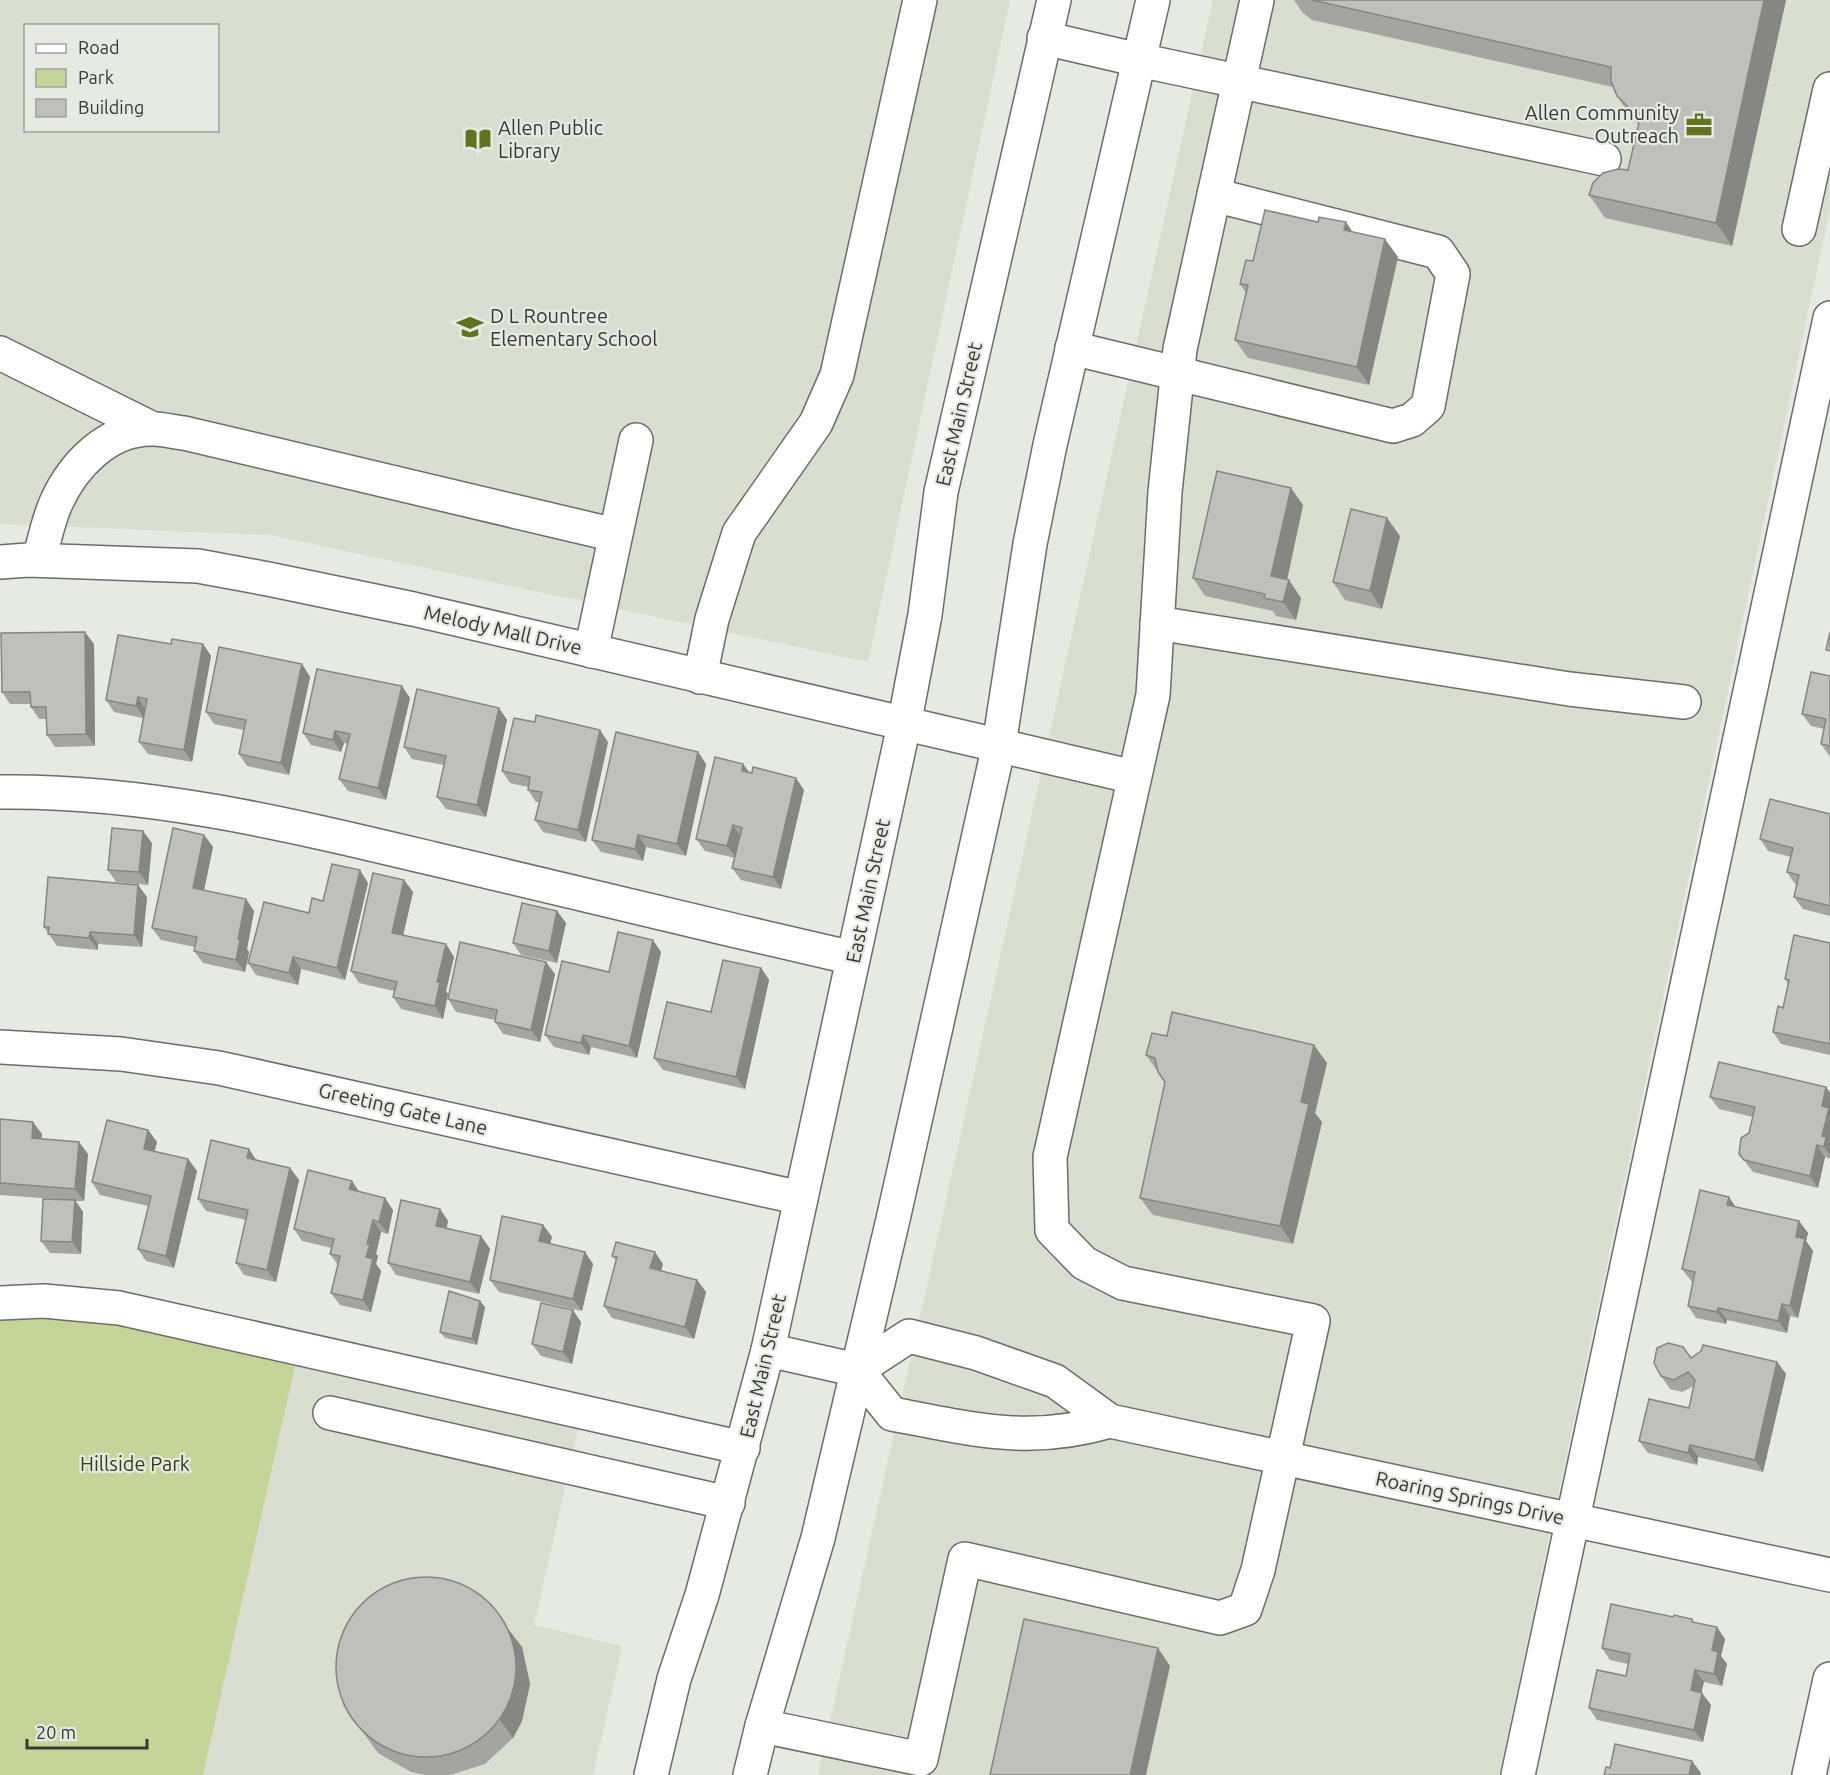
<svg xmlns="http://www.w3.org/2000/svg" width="1830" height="1775" font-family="Ubuntu,sans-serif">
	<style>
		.built { fill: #daded1; fill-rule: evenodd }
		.green { fill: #c5d499 }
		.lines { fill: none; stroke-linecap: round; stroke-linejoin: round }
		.minor-casing { stroke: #6c6d68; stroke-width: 36 }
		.major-casing { stroke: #6c6d68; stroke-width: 36 }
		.minor { stroke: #fff; stroke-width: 33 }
		.major { stroke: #fff; stroke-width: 33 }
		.wall { fill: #a4a5a1 }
		.shaded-wall { fill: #868683 }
		.building { fill: #bfc0bb; stroke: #868683; stroke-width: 1.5 }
		.labels { text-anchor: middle; stroke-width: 4.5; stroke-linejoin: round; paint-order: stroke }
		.poi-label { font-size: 20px; fill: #383937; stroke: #e7e9e3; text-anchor: start }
		.street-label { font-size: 20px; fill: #383937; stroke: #e7e9e3 }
		.park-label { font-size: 20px; fill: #363e18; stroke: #e7e9e3 }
	</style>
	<rect width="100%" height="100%" fill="#e7e9e3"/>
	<g class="built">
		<path d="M0,0H1010L868,662L270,535L0,524ZM26,26H218V130H26Z"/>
		<polygon points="1213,0 1830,0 1830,208 1499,1775 818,1775"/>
		<polygon points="296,1362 579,1426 534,1625 622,1646 593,1775 203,1775"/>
	</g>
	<polygon class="green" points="81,1313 296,1362 203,1775 0,1775 0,1315"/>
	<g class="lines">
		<g class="minor-casing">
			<g id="minor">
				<polyline points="1139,60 1604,159"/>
				<polyline points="1799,229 1830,89"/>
				<polyline points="1072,348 1393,426 1412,420 1428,406 1453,274 1438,252 1214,195"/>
				<polyline points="0,353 151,428"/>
				<path d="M39,560C44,542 48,521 56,503C73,465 108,428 153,429C163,429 174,432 184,433L615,535"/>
				<polyline points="0,562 28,560 198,566 268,579 413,609 1134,777"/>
				<polyline points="1157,623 1569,689 1684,702"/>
				<polyline points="591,651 636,440"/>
				<polyline points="700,677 712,619 739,533 816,423 837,375 920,0"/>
				<path d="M0,792C148,790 291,825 434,859C573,892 713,926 853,958"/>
				<polyline points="0,1047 121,1054 219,1068 801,1198"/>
				<polyline points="0,1303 44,1301 119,1308 743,1448"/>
				<polyline points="330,1413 728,1503"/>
				<path d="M1110,1421C1029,1445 972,1429 892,1414L857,1370L909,1336L976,1353L1055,1381L1110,1421L1830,1575"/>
				<polyline points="762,1726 921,1759 965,1559 1220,1618 1245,1609 1258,1570 1313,1321 1123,1283 1084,1263 1052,1230 1050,1157 1153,695 1165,492 1180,349 1257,0"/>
				<polyline points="1518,1775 1830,318"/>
				<polyline points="1809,1775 1830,1679"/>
			</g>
		</g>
		<g class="major-casing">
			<g id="major">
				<polyline points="1044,38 1139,60"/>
				<polyline points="768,1350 857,1370"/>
				<polyline points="651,1775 674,1679 702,1595 768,1350 904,725 925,615 941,492 1054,0"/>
				<polyline points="750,1775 762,1726 818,1538 894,1215 999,745 1030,544 1050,445 1153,0"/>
			</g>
		</g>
		<use href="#minor" class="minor"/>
		<use href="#major" class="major"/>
	</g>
	<g class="wall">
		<polygon points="1294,0 1786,0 1732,246 1605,218 1589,195 1628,170 1639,125 1633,119 1617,96 1613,87 1312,20 1302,12"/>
		<polygon points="1352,232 1398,257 1369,385 1248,358 1235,340 1246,293 1240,284 1253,261"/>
		<polygon points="1303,505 1287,580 1301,598 1296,620 1276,616 1273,611 1205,596 1193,578"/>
		<polygon points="1400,536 1382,609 1345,600 1333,582"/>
		<polygon points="94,644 95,746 55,747 47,735 46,719 39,719 31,707 31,704 10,704 2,692"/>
		<polygon points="171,644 203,644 211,656 192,762 148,754 139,742 143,718 114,712 106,700"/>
		<polygon points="302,664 310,677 289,775 247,766 239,754 244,730 214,724 206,712"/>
		<polygon points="1830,676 1830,757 1821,744 1824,729 1811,726 1802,714"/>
		<polygon points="410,698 386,800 348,791 339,779 348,744 344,743 341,752 311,745 303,733"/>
		<polygon points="499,708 507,720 486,817 446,809 437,797 444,765 412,759 404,747"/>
		<polygon points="608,742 586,842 543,832 535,820 539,802 536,802 528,790 528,787 510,783 502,771"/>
		<polygon points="698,752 706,764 686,856 646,847 643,861 601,852 592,840"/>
		<polygon points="750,773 804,790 781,889 741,880 732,868 735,858 705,851 696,839"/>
		<polygon points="1830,814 1830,916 1803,909 1794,897 1797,885 1795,884 1787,872 1791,857 1768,851 1760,839"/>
		<polygon points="204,835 213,847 204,890 254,911 247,949 249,952 245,972 203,963 194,951 195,947 161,940 152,928"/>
		<polygon points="152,843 148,885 116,882 108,870"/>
		<polygon points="404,880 413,892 403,935 446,944 454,957 446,991 448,994 443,1019 401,1009 393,997 394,991 359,983 351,971"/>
		<polygon points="368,883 345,980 301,969 298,985 256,975 248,963 323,901"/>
		<polygon points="147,897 142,947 98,944 98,950 57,946 44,927"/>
		<polygon points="557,911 566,923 557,963 521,955 513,943"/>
		<polygon points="1830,943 1830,1055 1781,1044 1773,1032 1783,1008 1788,984 1785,979"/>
		<polygon points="661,952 637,1058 591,1047 589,1055 554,1047 545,1035 609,972"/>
		<polygon points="761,968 769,980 745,1089 663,1070 654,1058 711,1012"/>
		<polygon points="555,974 540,1042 503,1034 495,1022 495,1020 456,1012 448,999"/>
		<polygon points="1167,1036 1327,1063 1315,1113 1322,1122 1293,1244 1153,1215 1140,1198 1165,1082 1146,1055"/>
		<polygon points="1826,1087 1830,1093 1830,1159 1825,1157 1818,1188 1753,1172 1739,1154 1749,1133 1753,1117 1719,1109 1710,1097"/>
		<polygon points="0,1119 42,1134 41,1139 88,1154 84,1201 75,1201 83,1212 81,1254 50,1253 41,1241 55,1199 0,1195"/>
		<polygon points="148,1130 157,1142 154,1151 188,1159 197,1171 174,1268 146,1261 138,1249 148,1206 100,1195 92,1182"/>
		<polygon points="257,1161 290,1168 299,1180 276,1282 244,1275 236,1263 246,1220 206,1211 198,1199"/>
		<polygon points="360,1192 393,1210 388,1234 381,1232 376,1254 378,1256 376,1264 381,1271 371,1312 340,1305 331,1293 338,1265 330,1254 332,1248 302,1241 294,1229"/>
		<polygon points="1737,1207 1799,1221 1808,1233 1806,1241 1813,1251 1798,1318 1790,1316 1787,1333 1727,1320 1726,1324 1696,1318 1688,1306 1693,1282 1691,1281 1682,1269"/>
		<polygon points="440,1209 448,1221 447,1228 481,1236 490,1249 479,1294 396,1275 388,1263"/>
		<polygon points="543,1225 552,1237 550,1244 593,1264 582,1311 499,1292 490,1280"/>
		<polygon points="612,1256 663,1264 661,1271 697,1280 706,1292 694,1339 612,1318 604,1306 616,1261"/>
		<polygon points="485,1307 477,1345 445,1338 440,1332"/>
		<polygon points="581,1322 572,1364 541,1356 532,1344"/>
		<polygon points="1683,1347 1691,1358 1777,1362 1786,1374 1763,1472 1698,1457 1697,1465 1648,1453 1639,1441 1689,1408 1694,1386 1682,1392 1670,1389 1661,1376"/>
		<polygon points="1673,1617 1692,1619 1695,1623 1725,1639 1721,1656 1727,1664 1722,1686 1704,1682 1701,1692 1711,1705 1703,1742 1597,1720 1589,1708 1626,1676 1628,1664 1610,1660 1602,1648"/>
		<polygon points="522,1647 530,1684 522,1721 513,1738 485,1764 450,1775 425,1775 411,1772 378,1753 343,1705"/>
	</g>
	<g class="shaded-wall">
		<polygon points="1764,0 1786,0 1732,246 1716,223"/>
		<polygon points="1346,222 1358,240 1344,230"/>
		<polygon points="1385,239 1398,257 1369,385 1357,367"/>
		<polygon points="1291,488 1303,505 1284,594 1271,576"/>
		<polygon points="1387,518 1400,536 1382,609 1370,591"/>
		<polygon points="1289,580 1301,598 1296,620 1283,602"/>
		<polygon points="85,632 94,644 95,746 86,734"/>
		<polygon points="203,644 211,656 192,762 184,750"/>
		<polygon points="302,664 310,677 289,775 281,763"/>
		<polygon points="402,686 410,698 386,800 378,788"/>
		<polygon points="138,697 146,710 144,718 136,706"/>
		<polygon points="499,708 507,720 486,817 477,805"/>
		<polygon points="600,730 608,742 586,842 578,830"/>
		<polygon points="335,731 344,743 341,752 333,740"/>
		<polygon points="698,752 706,764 686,856 677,844"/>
		<polygon points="743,764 752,776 742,771"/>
		<polygon points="796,778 804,790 781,889 773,877"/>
		<polygon points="733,825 741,837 736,858 727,846"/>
		<polygon points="143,831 152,843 148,885 139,872"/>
		<polygon points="204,835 213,847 202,900 193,888"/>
		<polygon points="638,835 646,847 643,861 635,849"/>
		<polygon points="360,870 368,883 345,980 337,968"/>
		<polygon points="404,880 413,892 401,945 392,933"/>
		<polygon points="138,885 147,897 142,947 134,935"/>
		<polygon points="246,899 254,911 247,949 249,952 245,972 236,960 238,939"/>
		<polygon points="557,911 566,923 557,963 549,951"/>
		<polygon points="90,932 98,944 98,950 89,938"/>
		<polygon points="653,940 661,952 637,1058 629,1046"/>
		<polygon points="446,944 454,957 446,991 448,994 443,1019 435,1006 437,982"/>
		<polygon points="293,957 301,969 298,985 289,973"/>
		<polygon points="546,962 555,974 540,1042 531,1030"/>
		<polygon points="761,968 769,980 745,1089 736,1077"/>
		<polygon points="583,1035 591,1047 589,1055 581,1043"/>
		<polygon points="1314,1045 1327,1063 1315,1113 1322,1122 1293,1244 1280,1226 1301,1102"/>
		<polygon points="1826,1087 1830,1093 1830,1156 1824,1147 1822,1136 1822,1106"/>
		<polygon points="33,1122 42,1134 40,1150 32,1138"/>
		<polygon points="148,1130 157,1142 152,1161 144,1149"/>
		<polygon points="79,1142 88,1154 84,1201 75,1189"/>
		<polygon points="1817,1145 1825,1157 1818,1188 1810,1176"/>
		<polygon points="249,1149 257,1161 247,1158"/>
		<polygon points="188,1159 197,1171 174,1268 166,1256"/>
		<polygon points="290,1168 299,1180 276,1282 267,1270"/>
		<polygon points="352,1181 360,1193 349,1189"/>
		<polygon points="1729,1197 1737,1209 1727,1205"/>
		<polygon points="385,1198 393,1210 388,1234 379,1222"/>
		<polygon points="75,1200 83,1212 81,1254 72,1242"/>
		<polygon points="440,1209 448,1221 444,1238 436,1226"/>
		<polygon points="373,1220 381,1232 376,1254 378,1256 376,1264 381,1271 371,1312 363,1300 367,1244"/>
		<polygon points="1799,1221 1808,1233 1806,1241 1813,1251 1798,1318 1790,1306 1796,1237"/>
		<polygon points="543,1225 552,1237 547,1253 539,1241"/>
		<polygon points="481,1236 490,1249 479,1294 470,1282"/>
		<polygon points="585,1252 593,1264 582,1311 573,1299"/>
		<polygon points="655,1252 663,1264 658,1280 650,1268"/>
		<polygon points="697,1280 706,1292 694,1339 685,1327"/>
		<polygon points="480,1301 485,1307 477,1345 472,1339"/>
		<polygon points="1782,1304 1790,1316 1787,1333 1778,1321"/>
		<polygon points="1718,1308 1727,1320 1726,1324 1717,1312"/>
		<polygon points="573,1310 581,1322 572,1364 563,1352"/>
		<polygon points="1777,1362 1786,1374 1763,1472 1755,1460"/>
		<polygon points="1690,1445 1698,1457 1697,1465 1688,1453"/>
		<polygon points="1717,1627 1725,1639 1721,1656 1727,1664 1722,1686 1714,1674 1712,1650"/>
		<polygon points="509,1630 522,1647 530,1684 522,1721 513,1738 500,1720"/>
		<polygon points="1158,1648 1170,1666 1146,1775 1130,1775"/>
		<polygon points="1695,1670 1704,1682 1699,1702 1691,1690"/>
		<polygon points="1702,1693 1711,1705 1703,1742 1694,1730"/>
		<polygon points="1692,1761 1701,1773 1700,1775 1689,1775"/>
	</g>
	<g class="building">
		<polygon points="1312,0 1764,0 1716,223 1589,195 1593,183 1603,173 1618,169 1628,170 1641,114 1629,108 1617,96 1611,81 1611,67"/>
		<polygon points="1265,210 1318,222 1319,217 1346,222 1344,230 1385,239 1357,367 1235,340 1248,285 1240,284 1246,260 1253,261"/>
		<polygon points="1217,471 1291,488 1271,576 1289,580 1283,602 1264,598 1265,594 1193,578"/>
		<polygon points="1351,509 1387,518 1370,591 1333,582"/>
		<polygon points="85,632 86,734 47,735 46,707 31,707 30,692 2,692 1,633"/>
		<polygon points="1830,632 1830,651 1826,650"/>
		<polygon points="118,635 171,644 172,639 203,644 184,750 139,742 147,699 138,697 136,706 106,700"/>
		<polygon points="219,647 302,664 281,763 239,754 246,720 206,712"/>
		<polygon points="317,669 402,686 378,788 339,779 350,734 335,731 333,740 303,733"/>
		<polygon points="1811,672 1830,676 1830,746 1821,744 1826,719 1802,714"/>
		<polygon points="417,689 499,708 477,805 437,797 446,756 404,747"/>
		<polygon points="536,715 600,730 578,830 535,820 542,792 528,790 530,777 502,771 514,718 535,722"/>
		<polygon points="616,732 698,752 677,844 638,835 635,849 592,840"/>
		<polygon points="715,757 743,764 742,771 752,773 753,767 796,778 773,877 732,868 742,828 733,825 727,846 696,839"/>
		<polygon points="1770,799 1830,814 1830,906 1794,897 1799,875 1787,872 1793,848 1760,839"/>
		<polygon points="112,828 143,831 139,872 108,870"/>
		<polygon points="173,828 204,835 193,888 246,899 238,939 240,940 236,960 194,951 197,937 152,928"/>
		<polygon points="332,864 360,870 337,968 293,957 289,973 248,963 264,902 309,913 312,898 323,901"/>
		<polygon points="373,873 404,880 392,933 446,944 437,982 440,982 435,1006 393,997 397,982 351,971"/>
		<polygon points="48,877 138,885 134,935 90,932 89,938 48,934 49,927 44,927"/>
		<polygon points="522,903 557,911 549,951 513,943"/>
		<polygon points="618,932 653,940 629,1046 583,1035 581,1043 545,1035 562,961 609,972"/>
		<polygon points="1794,935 1830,943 1830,1044 1773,1032 1778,1006 1783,1008 1789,980 1785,979"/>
		<polygon points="460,942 546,962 531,1030 495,1022 497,1010 448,999"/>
		<polygon points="723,960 761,968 736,1077 654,1058 667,1002 711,1012"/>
		<polygon points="1172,1012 1314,1045 1301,1102 1309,1104 1280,1226 1140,1198 1165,1082 1158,1072 1155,1058 1146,1055 1152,1033 1167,1036"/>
		<polygon points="1719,1062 1826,1087 1822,1106 1829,1108 1822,1136 1826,1137 1824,1147 1817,1145 1810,1176 1744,1160 1739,1154 1741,1138 1749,1133 1755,1107 1710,1097"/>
		<polygon points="0,1119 33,1122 32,1138 79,1142 75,1189 0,1183"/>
		<polygon points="107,1120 148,1130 144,1149 188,1159 166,1256 138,1249 151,1196 92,1182"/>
		<polygon points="211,1140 249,1149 247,1158 290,1168 267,1270 236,1263 248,1210 198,1199"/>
		<polygon points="308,1170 352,1181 349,1189 385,1198 379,1222 373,1220 367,1244 370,1244 366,1257 373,1259 363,1300 331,1293 340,1256 330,1254 334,1239 294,1229"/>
		<polygon points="1700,1190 1729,1197 1727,1205 1799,1221 1796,1237 1805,1239 1790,1306 1782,1304 1778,1321 1718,1308 1717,1312 1688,1306 1695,1272 1682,1269"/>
		<polygon points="43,1199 75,1200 72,1242 41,1241"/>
		<polygon points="401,1200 440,1209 436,1226 481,1236 470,1282 388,1263"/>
		<polygon points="502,1216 543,1225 539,1241 585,1252 573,1299 490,1280"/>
		<polygon points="616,1242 655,1252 650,1268 697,1280 685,1327 604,1306 617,1257 612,1256"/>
		<polygon points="449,1291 480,1301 472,1339 440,1332"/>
		<polygon points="541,1303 573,1310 563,1352 532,1344"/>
		<polygon points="1668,1343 1683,1347 1691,1358 1701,1351 1703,1345 1777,1362 1755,1460 1690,1445 1688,1453 1639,1441 1649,1399 1689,1408 1695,1380 1688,1372 1674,1380 1661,1376 1654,1363 1657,1348"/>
		<circle cx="426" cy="1667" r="90"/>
		<polygon points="1611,1604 1673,1617 1674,1615 1692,1619 1692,1622 1717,1627 1712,1650 1718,1652 1714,1674 1695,1670 1691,1690 1702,1693 1694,1730 1589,1708 1597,1670 1626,1676 1630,1654 1602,1648"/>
		<polygon points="1024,1619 1158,1648 1130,1775 990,1775"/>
		<polygon points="1615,1744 1692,1761 1689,1775 1604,1775 1606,1767 1610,1768"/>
	</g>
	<defs>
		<g id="office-bare" transform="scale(2.07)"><path d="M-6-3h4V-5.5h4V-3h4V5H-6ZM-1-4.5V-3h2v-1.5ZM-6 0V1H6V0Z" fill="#62721f" stroke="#e7e9e3" stroke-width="2.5" paint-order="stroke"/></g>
		<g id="library-bare" transform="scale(2.07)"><path d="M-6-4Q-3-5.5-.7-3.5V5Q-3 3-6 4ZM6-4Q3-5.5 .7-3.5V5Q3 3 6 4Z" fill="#62721f" stroke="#e7e9e3" stroke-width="2.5" paint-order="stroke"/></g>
		<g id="school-bare" transform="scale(2.07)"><path d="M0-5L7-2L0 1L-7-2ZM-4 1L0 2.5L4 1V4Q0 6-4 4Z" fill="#62721f" stroke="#e7e9e3" stroke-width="2.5" paint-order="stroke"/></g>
	</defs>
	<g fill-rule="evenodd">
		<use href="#office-bare" x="1699" y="125"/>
		<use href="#library-bare" x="478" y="139"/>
		<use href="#school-bare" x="470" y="327"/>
	</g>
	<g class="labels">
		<g class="poi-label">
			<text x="1679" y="120" text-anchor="end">Allen Community<tspan x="1679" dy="23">Outreach</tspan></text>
			<text x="498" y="135">Allen Public<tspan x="498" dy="23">Library</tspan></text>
			<text x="490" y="323">D L Rountree<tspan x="490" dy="23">Elementary School</tspan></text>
		</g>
		<g class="street-label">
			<text transform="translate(959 414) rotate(-77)" y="7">East Main Street</text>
			<text transform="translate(503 630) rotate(13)" y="7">Melody Mall Drive</text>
			<text transform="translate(868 891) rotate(-78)" y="7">East Main Street</text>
			<text transform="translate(403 1109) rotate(13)" y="7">Greeting Gate Lane</text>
			<text transform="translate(763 1366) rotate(-77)" y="7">East Main Street</text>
			<text transform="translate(1470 1498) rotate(12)" y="7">Roaring Springs Drive</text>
		</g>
		<g class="park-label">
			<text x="135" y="1471">Hillside Park</text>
		</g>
	</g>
	<rect x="24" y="24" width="195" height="108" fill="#e7e9e3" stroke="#a1a39e" stroke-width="1.5"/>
	<rect x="36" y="44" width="30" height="9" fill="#ffffff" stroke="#a1a39e" stroke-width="1.5"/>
	<text x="78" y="54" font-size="18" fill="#383937">Road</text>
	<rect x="36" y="69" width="30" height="18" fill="#c5d499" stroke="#a1a39e" stroke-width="1.5"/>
	<text x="78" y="84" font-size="18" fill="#383937">Park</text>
	<rect x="36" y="99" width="30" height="18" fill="#bfc0bb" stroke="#a1a39e" stroke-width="1.5"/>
	<text x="78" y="114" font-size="18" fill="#383937">Building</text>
	<path d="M27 1739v9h120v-9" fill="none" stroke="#383937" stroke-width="3"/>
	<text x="36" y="1739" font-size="18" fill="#383937" stroke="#e7e9e3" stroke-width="4.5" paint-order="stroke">20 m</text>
</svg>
